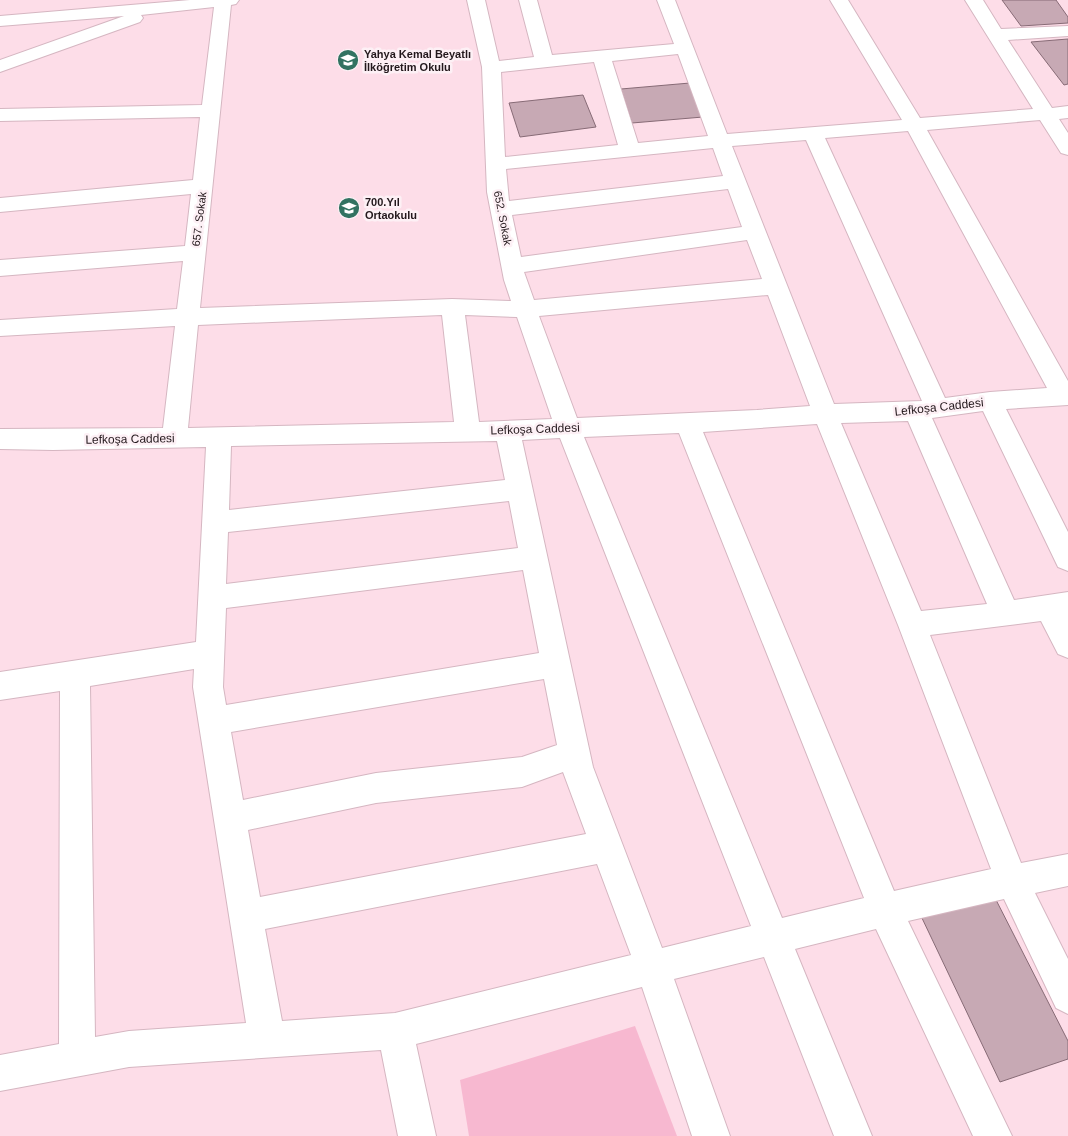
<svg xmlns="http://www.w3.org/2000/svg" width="1068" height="1136" font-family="Arial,sans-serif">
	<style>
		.green { fill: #f7b8d0 }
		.building { fill: #c7a9b4; stroke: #876b76 }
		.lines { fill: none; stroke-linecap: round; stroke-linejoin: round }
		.minor-casing { stroke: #d5b6c1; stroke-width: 2 }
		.minor { fill: #fff; fill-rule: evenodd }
		.labels { text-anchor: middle; stroke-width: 5; stroke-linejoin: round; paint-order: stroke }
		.far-poi-label { font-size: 11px; font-weight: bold; fill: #23181c; stroke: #fdf0f5; text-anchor: start }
		.far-street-label { font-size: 11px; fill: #23181c; stroke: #fdf0f5 }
		.street-label { font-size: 12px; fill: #23181c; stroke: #fdf0f5 }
	</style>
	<rect width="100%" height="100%" fill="#fddde8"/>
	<polygon class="green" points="635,1026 677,1136 469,1136 460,1080"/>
	<g class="building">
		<polygon points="1002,0 1056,0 1068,17 1068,23 1021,26"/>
		<polygon points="1068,39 1068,84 1064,85 1031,42"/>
		<polygon points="690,83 703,117 632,123 621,89"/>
		<polygon points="583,95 596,127 520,137 509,103"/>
		<polygon points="993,894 1068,1041 1068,1059 1000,1082 921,916"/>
	</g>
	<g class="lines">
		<g class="minor-casing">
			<path id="minor" d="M190,0H239L236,4L231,5L200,308L452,299L511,301L504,280L487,192L482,67L467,0H485L499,61L534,57L519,0H537L552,55L674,44L657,0H675L727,134L902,120L830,0H848L920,118L1033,109L965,0H983L1001,29L1068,26V36L1008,40L1052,108L1068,106V118L1059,119L1068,133V155L1061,153L1040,120L927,130L1068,381V405L1006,409L1068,532V571L1058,567L983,411L932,418L1014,600L1068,592V658L1058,654L1041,621L930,635L1021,863L1068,854V886L1035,893L1068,959V1014L1056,1008L1004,899L908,921L1012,1136H973L876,929L795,949L872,1136H834L764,957L674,979L730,1136H692L642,987L416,1044L436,1136H398L381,1050L129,1067L0,1091V1055L59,1044L60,691L0,700V672L196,642L206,447L53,450L0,449V429L163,428L175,326L0,336V320L177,309L183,261L0,276V260L185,246L191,194L0,212V198L193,180L200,117L0,121V109L202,105L214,7L141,15L143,18L140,22L0,72V60L124,16L0,26V16ZM678,54L708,136L638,143L612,61ZM594,62L618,145L505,157L501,72ZM908,131L1047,388L990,392L945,398L825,138ZM806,140L922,401L834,404L732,146ZM713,148L723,176L509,201L506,169ZM728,189L742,227L521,257L512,215ZM747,240L762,279L534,300L524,272ZM768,295L810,406L757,410L577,418L539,316ZM442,315L454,422L188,428L198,325ZM465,315L517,317L552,419L479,422ZM908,421L987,604L921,611L841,423ZM817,424L898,625L991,869L894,891L703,432ZM679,433L864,898L782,918L584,437ZM560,438L751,926L662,948L593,767L522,440ZM497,441L505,480L229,510L231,446ZM509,501L518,548L226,584L228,532ZM523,570L539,653L226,705L223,687L226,608ZM194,669L193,687L246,1023L129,1031L95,1037L90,686ZM544,679L557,745L522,757L376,773L243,800L231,732ZM563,772L586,834L260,897L248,830L376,803L522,787ZM597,864L631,955L395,1013L282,1021L265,929Z"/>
		</g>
		<use href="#minor" class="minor"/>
	</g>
	<defs>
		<g id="school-disc" transform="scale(1.125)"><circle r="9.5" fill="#327261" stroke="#fdf0f5"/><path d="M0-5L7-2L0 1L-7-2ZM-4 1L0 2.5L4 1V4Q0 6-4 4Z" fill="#fff"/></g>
	</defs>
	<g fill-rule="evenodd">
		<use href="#school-disc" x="348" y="60"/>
		<use href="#school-disc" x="349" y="208"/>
	</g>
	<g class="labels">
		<g class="far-poi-label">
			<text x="364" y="58">Yahya Kemal Beyatlı<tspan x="364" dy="13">İlköğretim Okulu</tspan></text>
			<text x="365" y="206">700.Yıl<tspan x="365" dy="13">Ortaokulu</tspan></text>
		</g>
		<g class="far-street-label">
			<text transform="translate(503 218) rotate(79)" y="4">652. Sokak</text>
			<text transform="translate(199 219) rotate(-83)" y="4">657. Sokak</text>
		</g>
		<g class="street-label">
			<text transform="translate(939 407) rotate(-6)" y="4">Lefkoşa Caddesi</text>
			<text transform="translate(535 429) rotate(-2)" y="4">Lefkoşa Caddesi</text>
			<text transform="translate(130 439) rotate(-1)" y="4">Lefkoşa Caddesi</text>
		</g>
	</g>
</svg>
